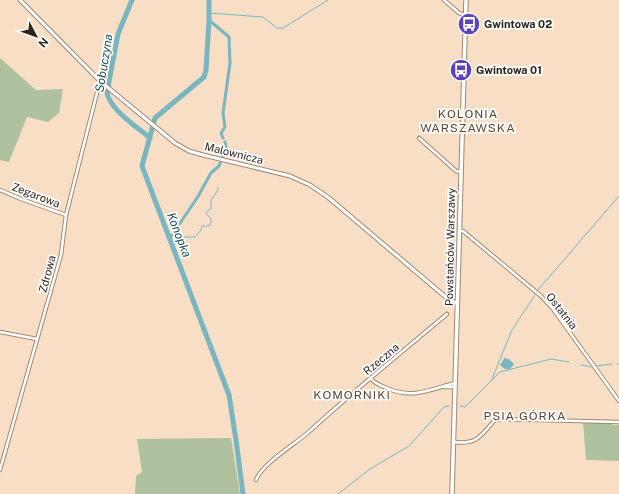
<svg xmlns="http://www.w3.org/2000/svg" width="619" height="494" font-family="'Public Sans',sans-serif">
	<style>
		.green { fill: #b0c1a0 }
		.water { fill: #7ab6bf }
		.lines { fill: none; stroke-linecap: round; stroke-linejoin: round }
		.stream { stroke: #7ab6bf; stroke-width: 1 }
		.canal { stroke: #7ab6bf; stroke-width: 3 }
		.river { stroke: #7ab6bf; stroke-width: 5 }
		.minor-casing { stroke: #a08871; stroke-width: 4.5 }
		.tertiary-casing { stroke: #a08871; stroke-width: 5 }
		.secondary-casing { stroke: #a08871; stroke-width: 5.5 }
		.minor { stroke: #fff; stroke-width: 2.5 }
		.tertiary { stroke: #fff; stroke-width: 3 }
		.secondary { stroke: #fff; stroke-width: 3.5 }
		.labels { text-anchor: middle; stroke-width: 3.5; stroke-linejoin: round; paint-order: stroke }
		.poi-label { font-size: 11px; font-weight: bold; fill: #2d241b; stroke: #fff; text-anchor: start }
		.street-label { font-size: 11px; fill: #2d241b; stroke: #fff }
		.water-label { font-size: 12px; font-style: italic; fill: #184e54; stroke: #fff }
		.neighbourhood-label { font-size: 12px; letter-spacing: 1px; fill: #5b4630; stroke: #fff }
	</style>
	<rect width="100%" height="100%" fill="#f8dec5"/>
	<g class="green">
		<polygon points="0,58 36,90 63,89 59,113 48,122 27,117 9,162 0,160"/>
		<polygon points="583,422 612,423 612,425 619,425 619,461 586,460"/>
		<polygon points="231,438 240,494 135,494 136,476 142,472 137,439"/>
	</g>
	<polygon class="water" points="505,357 506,359 509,359 514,364 510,369 505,369 500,365"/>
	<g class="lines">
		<g class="stream">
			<polyline points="209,13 263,17 277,28 283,28 328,0"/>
			<polyline points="180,237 195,237 201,230 202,226 209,226 211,223 211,219 206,213 207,211 211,209 211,200 218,190 218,187"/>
			<polyline points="538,290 619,196"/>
			<polyline points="617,364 619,364"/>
			<polyline points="581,365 591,367"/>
			<polyline points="596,366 612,364"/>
			<polyline points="492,379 512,330 535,295"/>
			<polyline points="460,406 465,407 500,372 551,359 569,362"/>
			<polyline points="410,445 444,407 449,406"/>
			<polyline points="338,494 370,469 409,446"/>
		</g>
		<g class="canal">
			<polyline points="209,20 229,37 230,63 223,113 225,127 221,133 223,138"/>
			<polyline points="170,238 197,198 211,173 219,166 226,146 225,142"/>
		</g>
		<g class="river">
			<path d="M132,0L118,34L107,92C109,109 137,127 150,138"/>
			<polyline points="209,0 209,20 206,70 204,77 155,118 142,166 229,395 236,440 243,494"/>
		</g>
		<g class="minor-casing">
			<g id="minor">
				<polyline points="444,0 459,13 465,15"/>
				<polyline points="419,138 456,171 460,172"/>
				<polyline points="0,190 21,199 66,215"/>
				<polyline points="459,231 463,231 541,296 553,309 619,401"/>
				<polyline points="0,332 37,339"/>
				<path d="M370,378C375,384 382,386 389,389C413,399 432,389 455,383"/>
				<polyline points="443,387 455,387"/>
				<path d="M454,442C478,445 481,435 496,419L619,422"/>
				<polyline points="0,470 61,255 66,215 100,81"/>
				<path d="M256,480C262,463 299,442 312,429C356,389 402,352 447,314"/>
			</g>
		</g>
		<g class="tertiary-casing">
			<polyline id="tertiary" points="20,0 100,81 175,143 189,151 203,155 290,176 310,185 329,198 448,299 457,303"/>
		</g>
		<g class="secondary-casing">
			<polyline id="secondary" points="452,494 466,0"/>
		</g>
		<use href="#minor" class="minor"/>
		<use href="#tertiary" class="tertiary"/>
		<use href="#secondary" class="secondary"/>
	</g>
	<defs>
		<g id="bus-disc" transform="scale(1.15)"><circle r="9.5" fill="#5c43bc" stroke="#fff"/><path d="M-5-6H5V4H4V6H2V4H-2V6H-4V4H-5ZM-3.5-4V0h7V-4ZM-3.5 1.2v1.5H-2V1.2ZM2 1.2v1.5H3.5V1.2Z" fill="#fff"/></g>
	</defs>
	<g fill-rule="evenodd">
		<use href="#bus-disc" x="469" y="24"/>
		<use href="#bus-disc" x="461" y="70"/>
	</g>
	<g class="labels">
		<g class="poi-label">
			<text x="484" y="28">Gwintowa 02</text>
			<text x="476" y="74">Gwintowa 01</text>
		</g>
		<g class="street-label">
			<text transform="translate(234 153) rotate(14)" y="4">Malownicza</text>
			<text transform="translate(36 195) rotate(21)" y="4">Zegarowa</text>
			<text transform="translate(450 247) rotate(-89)" y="4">Powstańców Warszawy</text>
			<text transform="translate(47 274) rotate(-75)" y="4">Zdrowa</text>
			<text transform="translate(562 311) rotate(52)" y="4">Ostatnia</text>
			<text transform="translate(381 359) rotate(-40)" y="4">Rzeczna</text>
		</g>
		<g class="water-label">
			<text transform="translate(104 63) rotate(-81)" y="4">Sobuczyna</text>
			<text transform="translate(179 235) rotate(69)" y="4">Konopka</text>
		</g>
		<g class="neighbourhood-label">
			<text x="468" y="118">KOLONIA<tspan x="468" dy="14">WARSZAWSKA</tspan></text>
			<text x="352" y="399">KOMORNIKI</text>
			<text x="525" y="420">PSIA GÓRKA</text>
		</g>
	</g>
	<g transform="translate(36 36) rotate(131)" stroke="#ffffff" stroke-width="3" paint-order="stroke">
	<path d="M0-3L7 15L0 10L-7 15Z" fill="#2d241b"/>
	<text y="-6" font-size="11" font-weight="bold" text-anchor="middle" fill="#2d241b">N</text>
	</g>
</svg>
